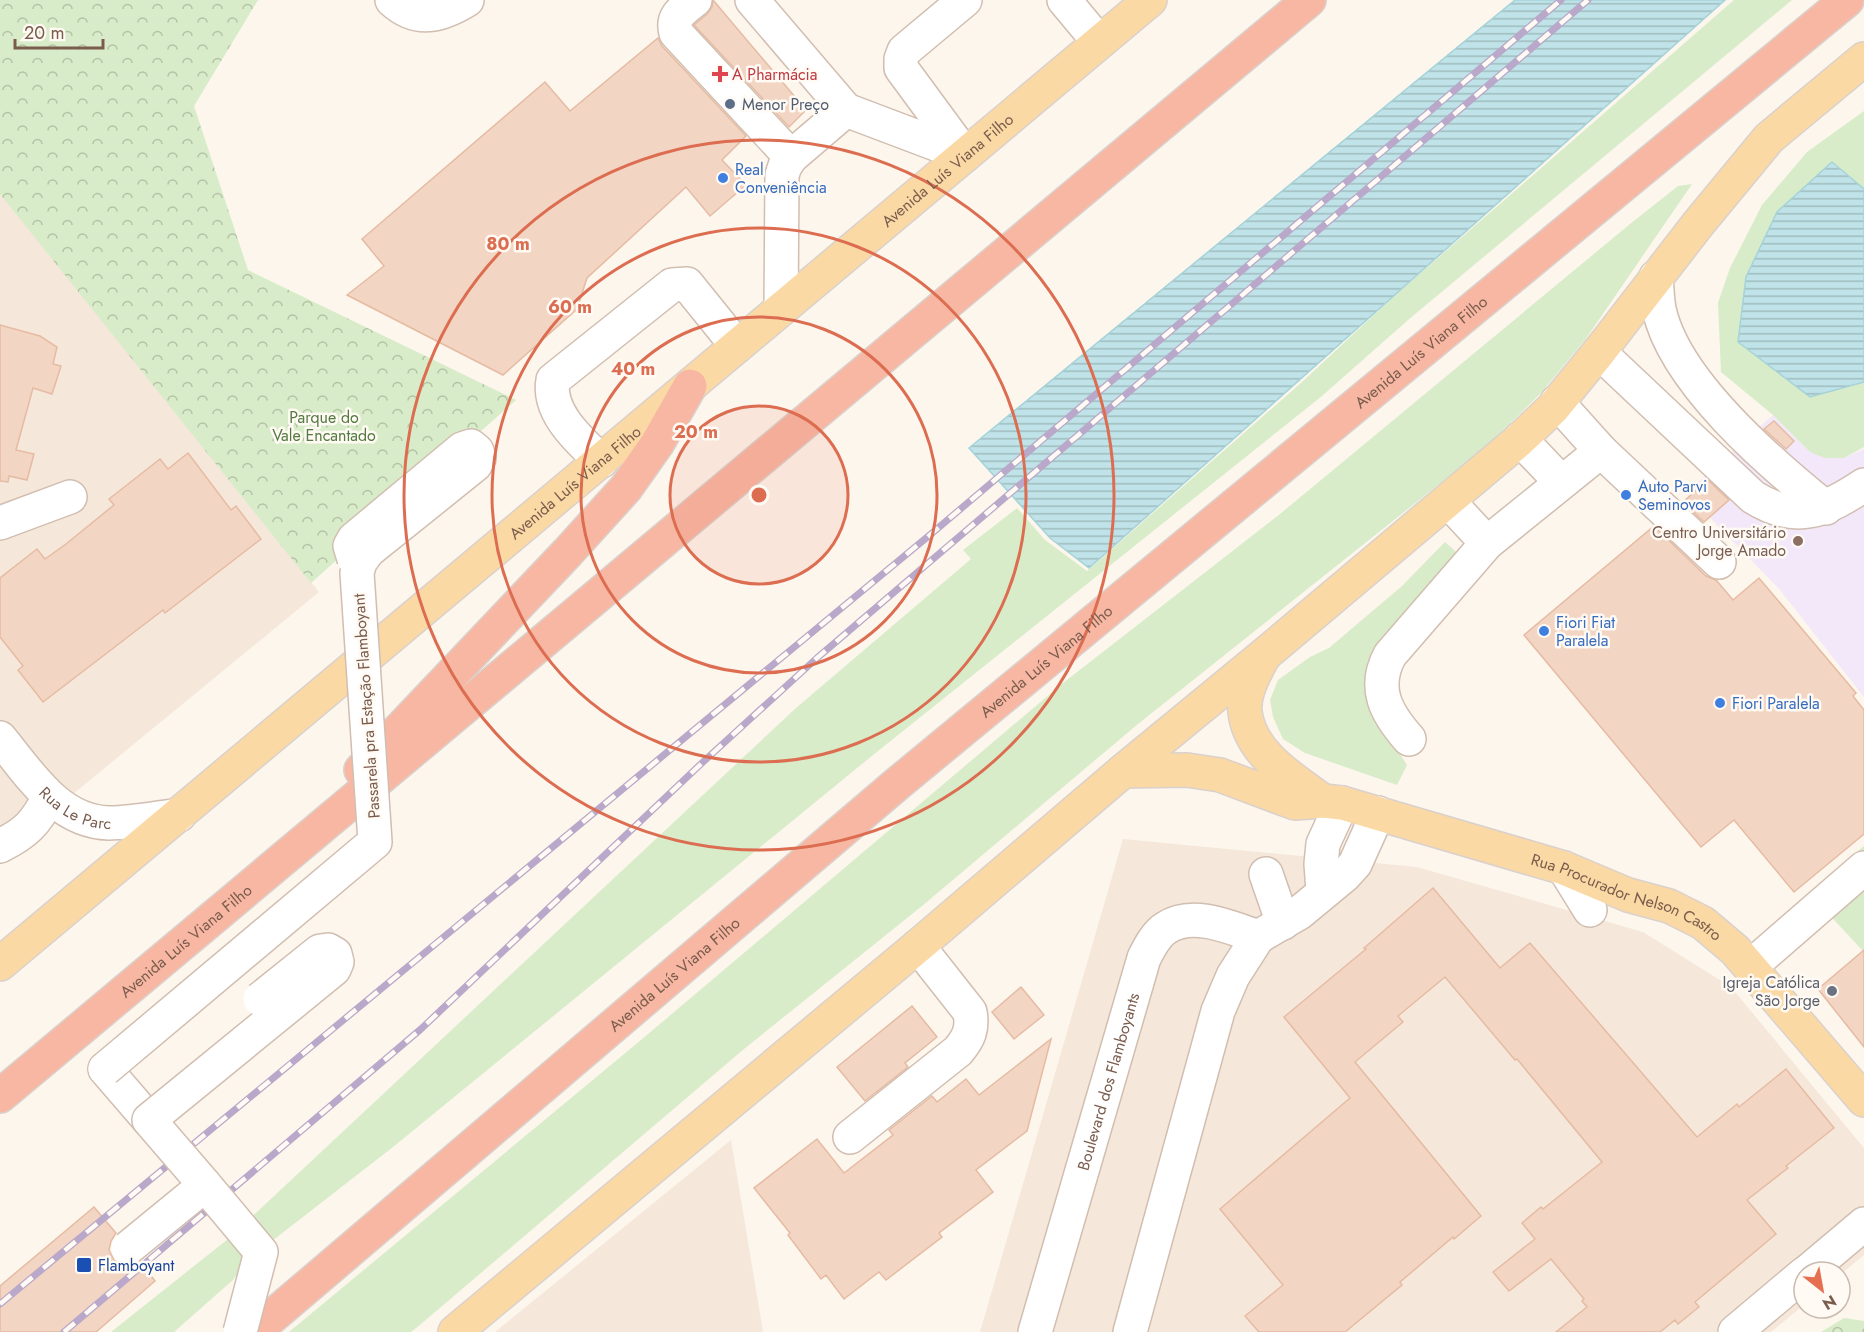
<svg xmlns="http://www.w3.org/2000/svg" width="1864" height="1332" font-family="Jost,sans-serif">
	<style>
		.residential { fill: #f5e8da }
		.education { fill: #f3e8fa }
		.grass { fill: #d8ecc9 }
		.forest { fill: url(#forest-crowns) }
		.water { fill: url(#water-rules); stroke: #a5d3da; stroke-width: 1.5 }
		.building { fill: #f3d5c3; stroke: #e6bba3; stroke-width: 1.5 }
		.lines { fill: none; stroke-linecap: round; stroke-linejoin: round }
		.minor-casing { stroke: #d1beb0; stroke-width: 36 }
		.major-casing { stroke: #dad1cd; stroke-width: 36 }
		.highway-casing { stroke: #dad1cd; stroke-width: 36 }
		.minor { stroke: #fff; stroke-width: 33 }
		.major { stroke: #fbd9a5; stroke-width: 33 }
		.highway { stroke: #f7b7a3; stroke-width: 33 }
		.rail-casing { stroke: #b9a8c9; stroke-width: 7 }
		.rail { stroke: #fffaf3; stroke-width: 4.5; stroke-dasharray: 14; stroke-linecap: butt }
		.minor-bridge-casing { stroke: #d1beb0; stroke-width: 36; stroke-linecap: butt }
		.minor-bridge { stroke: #fff; stroke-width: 33 }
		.ring { fill: none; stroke: #dc6d51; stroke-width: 3 }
		.health-dot { fill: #e0444e; stroke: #fffaf3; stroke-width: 2 }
		.service-dot { fill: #5c6f8a; stroke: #fffaf3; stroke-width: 2 }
		.shop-dot { fill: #3f7fe0; stroke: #fffaf3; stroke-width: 2 }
		.education-dot { fill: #8d6e63; stroke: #fffaf3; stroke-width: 2 }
		.worship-dot { fill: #6b7280; stroke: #fffaf3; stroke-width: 2 }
		.transit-dot { fill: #1a4fb4; stroke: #fffaf3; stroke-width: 2 }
		.labels { text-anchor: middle; stroke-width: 5; stroke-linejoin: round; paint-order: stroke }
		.health-label { font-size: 16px; fill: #be3a42; stroke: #fffaf3; text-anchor: start }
		.service-label { font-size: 16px; fill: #4e5e75; stroke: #fffaf3; text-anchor: start }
		.shop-label { font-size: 16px; fill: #366cbe; stroke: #fffaf3; text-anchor: start }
		.street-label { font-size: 16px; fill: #7a5c4d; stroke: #fffaf3 }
		.park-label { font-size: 16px; fill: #537a41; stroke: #fffaf3 }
		.education-label { font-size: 16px; fill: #785e54; stroke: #fffaf3; text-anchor: end }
		.worship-label { font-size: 16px; fill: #5b616d; stroke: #fffaf3; text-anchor: end }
		.transit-label { font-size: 16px; fill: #164399; stroke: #fffaf3; text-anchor: start }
		.centre { fill: #dc6d51; stroke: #fffaf3; stroke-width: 3 }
		.ring-label { font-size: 18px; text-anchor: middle; font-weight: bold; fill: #dc6d51; stroke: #fffaf3; stroke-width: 5; stroke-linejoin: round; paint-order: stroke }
	</style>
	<defs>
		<pattern id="forest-crowns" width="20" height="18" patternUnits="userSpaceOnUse" patternTransform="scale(1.5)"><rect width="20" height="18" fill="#d8ecc9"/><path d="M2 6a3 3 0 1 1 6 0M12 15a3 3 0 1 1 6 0" fill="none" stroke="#b4c2a5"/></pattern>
		<pattern id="water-rules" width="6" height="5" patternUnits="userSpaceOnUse" patternTransform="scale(1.5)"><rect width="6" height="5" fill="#bfe3e8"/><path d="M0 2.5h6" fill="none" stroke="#a0bbbe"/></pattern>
	</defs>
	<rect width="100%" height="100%" fill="#fdf6ec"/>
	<g class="residential">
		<polygon points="0,193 319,592 0,854"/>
		<polygon points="1123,839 1417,867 1643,932 1731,987 1864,1148 1864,1255 1840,1275 1840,1272 1804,1272 1804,1305 1771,1332 980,1332"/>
		<polygon points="731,1140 763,1332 495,1332"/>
	</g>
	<polygon class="education" points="1773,415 1810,452 1844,458 1864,449 1864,697 1780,590 1686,493"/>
	<g class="grass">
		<polygon points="1734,0 1792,0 1408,320 1322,396 873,755 393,1147 245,1262 233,1280 174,1332 111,1332 228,1239 796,708 971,559 963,550 1017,508 1045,540 1087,571 1302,382 1392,298"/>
		<polygon points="1864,111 1864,447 1844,458 1825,458 1810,452 1773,415 1721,372 1718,303 1730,268 1762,205 1807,152"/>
		<polygon points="1692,184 1585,340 1541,393 1493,440 1423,497 1138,724 922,906 744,1049 421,1324 411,1332 289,1332 641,1040 1063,683 1280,514 1630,224 1678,186"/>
		<polygon points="1445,542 1464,559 1380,653 1392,742 1407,765 1397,785 1305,753 1283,739 1273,717 1270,700 1278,680 1310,657 1329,648 1402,586"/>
		<polygon points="1864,846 1864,952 1809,893"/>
	</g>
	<g class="forest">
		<polygon points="0,0 258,0 194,106 248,270 516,400 311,583 0,194"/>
		<polygon points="1844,1318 1864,1321 1864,1332 1821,1332"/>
	</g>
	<g class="water">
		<polygon points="1515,0 1725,0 1089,568 1050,538 969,448"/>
		<polygon points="1832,162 1864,189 1864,382 1810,397 1738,342 1746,277 1777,212"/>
	</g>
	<g class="building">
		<polygon points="713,0 806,110 789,127 694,25 707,14 712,7"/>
		<polygon points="658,38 662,46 746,136 722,160 746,185 710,216 686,187 587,278 577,309 503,375 347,295 384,266 362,239 545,82 570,111"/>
		<polygon points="0,325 40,336 57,347 53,364 61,366 52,394 33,388 16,450 34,454 27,480 9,476 8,482 0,481"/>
		<polygon points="1774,421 1794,441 1786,449 1764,429"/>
		<polygon points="188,453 231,510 236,506 261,539 165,613 163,610 43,702 18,670 23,666 0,637 0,578 37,549 45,559 66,544 114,505 109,499 160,459 168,469"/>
		<polygon points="1708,480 1729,500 1704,522 1683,502"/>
		<polygon points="1654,526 1706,576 1716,580 1733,600 1759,578 1856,693 1853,696 1864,710 1864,834 1794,892 1734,820 1701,847 1524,635"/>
		<polygon points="1433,888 1500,968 1530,943 1697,1137 1737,1104 1739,1107 1786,1069 1834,1128 1786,1166 1788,1168 1747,1200 1776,1234 1695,1302 1699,1307 1678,1324 1675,1320 1660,1332 1556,1332 1587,1307 1582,1301 1584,1299 1551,1259 1509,1291 1493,1272 1535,1239 1522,1223 1541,1207 1543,1209 1602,1162 1517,1059 1515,1060 1445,977 1398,1016 1403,1022 1355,1062 1481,1216 1454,1239 1453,1237 1400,1282 1402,1285 1345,1332 1259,1332 1245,1316 1283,1285 1220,1209 1350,1098 1284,1017 1366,949 1364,948"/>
		<polygon points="1864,950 1864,1047 1818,989"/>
		<polygon points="1021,987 1044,1015 1014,1039 992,1012"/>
		<polygon points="912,1006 937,1037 905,1063 908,1067 865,1101 837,1067"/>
		<polygon points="1051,1039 1027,1131 976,1170 993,1192 939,1233 942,1237 886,1280 879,1272 844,1299 826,1275 821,1279 788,1235 790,1233 754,1188 817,1139 844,1173 893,1135 889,1130 932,1096 937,1102 966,1079 979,1095"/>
		<polygon points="94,1207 116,1233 111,1241 109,1250 114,1260 121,1265 130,1267 140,1262 155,1281 96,1332 0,1332 0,1286"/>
	</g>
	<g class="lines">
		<g class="minor-casing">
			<g id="minor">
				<path d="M392,0C417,23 441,16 467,0"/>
				<path d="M695,0C683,10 671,16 676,33L791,157"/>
				<polyline points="752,0 846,110"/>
				<polyline points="1064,0 1099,42"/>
				<polyline points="965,155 901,68 901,59 904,51 965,0"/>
				<path d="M1656,277C1657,287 1657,298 1659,309C1674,381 1770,463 1826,508"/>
				<polyline points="781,309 782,175 785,166 791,157 846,110 965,155"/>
				<path d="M1599,352L1753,497C1796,524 1825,511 1864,485"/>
				<polyline points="1557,402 1601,451"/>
				<polyline points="1520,439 1561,482"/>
				<path d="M601,461C579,440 547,412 553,380L672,285L687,284L737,346"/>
				<polyline points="1448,501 1487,543"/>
				<polyline points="0,523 70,497"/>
				<path id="s1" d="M0,738C29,773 58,822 109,823C132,823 156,818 179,815"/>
				<path d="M1409,739C1386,713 1372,688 1390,655L1487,543L1601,451L1719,562"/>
				<path d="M0,846C26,833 36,823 49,797"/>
				<polyline points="1564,868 1590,910"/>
				<polyline points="1266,874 1283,923"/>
				<polyline points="1323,891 1321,864 1323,844 1342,803"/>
				<polyline points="1750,967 1864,868"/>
				<polyline points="105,1069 149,1120"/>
				<path d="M850,1137L958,1051C969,1038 973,1029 970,1012L918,946"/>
				<polyline points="1807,1272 1864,1224"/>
				<path id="s2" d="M1035,1332L1144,958C1149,948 1156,934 1166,928C1193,910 1232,928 1258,937"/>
				<polyline points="1130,1332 1218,1011 1233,976 1258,937 1299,913 1345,875 1355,864 1378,813"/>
				<polyline points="1735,1332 1804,1274"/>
			</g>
		</g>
		<g class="major-casing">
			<g id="major">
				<path d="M1262,659C1254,674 1243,694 1245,712C1250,754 1292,778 1323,801"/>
				<path id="s3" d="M1123,771L1187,770L1220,775L1295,803L1323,801L1342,803L1564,868L1628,895L1669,906L1703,923L1735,950L1864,1100"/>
				<path id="s4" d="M0,964L1150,0"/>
				<polyline points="455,1332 918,946 1123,771 1263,656 1517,442 1553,408 1599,352 1698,224 1769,138 1864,59"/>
			</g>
		</g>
		<g class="highway-casing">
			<g id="highway">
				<polyline points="361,770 568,552 626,488 657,444 690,386"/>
				<path id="s5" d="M0,1096L1309,0"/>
				<path id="s6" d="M254,1332L897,784L1847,0"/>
			</g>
		</g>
		<use href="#minor" class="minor"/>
		<use href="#major" class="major"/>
		<use href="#highway" class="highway"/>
		<g class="rail-casing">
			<g id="rail">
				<polyline points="0,1304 931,534 1561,0"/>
				<polyline points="64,1332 421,1029 703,762 817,658 1588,0"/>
			</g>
		</g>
		<use href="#rail" class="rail"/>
		<g class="minor-bridge-casing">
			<g id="minor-bridge">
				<polyline points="105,1069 375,842 357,573 360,562 368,551 475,465 479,458 477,451 471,446 462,449 354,539 350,546 354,559"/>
				<polyline points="205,1185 149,1120 334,969 337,962 335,954 328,950 320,951 260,999"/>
				<polyline points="128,1248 205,1185 261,1252 240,1332"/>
			</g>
		</g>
		<use href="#minor-bridge" class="minor-bridge"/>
	</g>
	<circle cx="759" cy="495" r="89" fill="#dc6d51" fill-opacity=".12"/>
	<g class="ring">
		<circle cx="759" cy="495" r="89"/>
		<circle cx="759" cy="495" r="178"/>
		<circle cx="759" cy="495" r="267"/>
		<circle cx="759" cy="495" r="355"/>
	</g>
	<path class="health-dot" d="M717 65h6v6h6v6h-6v6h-6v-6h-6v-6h6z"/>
	<circle class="service-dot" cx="730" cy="104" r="6"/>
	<g class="shop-dot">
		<circle cx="723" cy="178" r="6"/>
		<circle cx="1626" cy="495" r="6"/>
		<circle cx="1544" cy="631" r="6"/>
		<circle cx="1720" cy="703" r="6"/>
	</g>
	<circle class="education-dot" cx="1798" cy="541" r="6"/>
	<circle class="worship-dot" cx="1832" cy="991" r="6"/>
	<rect class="transit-dot" x="76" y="1257" width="16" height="16" rx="3"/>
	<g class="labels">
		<g class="health-label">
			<text x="732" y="80">A Pharmácia</text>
		</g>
		<g class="service-label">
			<text x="742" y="110">Menor Preço</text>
		</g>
		<g class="shop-label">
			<text x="735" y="175">Real<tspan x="735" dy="18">Conveniência</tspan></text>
			<text x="1638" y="492">Auto Parvi<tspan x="1638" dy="18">Seminovos</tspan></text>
			<text x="1556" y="628">Fiori Fiat<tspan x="1556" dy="18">Paralela</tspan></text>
			<text x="1732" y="709">Fiori Paralela</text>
		</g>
		<g class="street-label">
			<text dy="6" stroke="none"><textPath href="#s4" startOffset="1236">Avenida Luís Viana Filho</textPath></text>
			<text dy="6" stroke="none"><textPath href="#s6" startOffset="1524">Avenida Luís Viana Filho</textPath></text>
			<text dy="6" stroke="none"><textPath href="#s4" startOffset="750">Avenida Luís Viana Filho</textPath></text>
			<text dy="6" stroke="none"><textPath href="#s6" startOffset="1038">Avenida Luís Viana Filho</textPath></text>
			<text transform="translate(366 706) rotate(-94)" y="6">Passarela pra Estação Flamboyant</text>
			<text dy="6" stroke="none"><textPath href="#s1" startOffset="106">Rua Le Parc</textPath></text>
			<text dy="6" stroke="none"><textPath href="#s3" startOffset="525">Rua Procurador Nelson Castro</textPath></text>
			<text dy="6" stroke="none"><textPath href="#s5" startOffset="242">Avenida Luís Viana Filho</textPath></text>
			<text dy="6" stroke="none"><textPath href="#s6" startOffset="552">Avenida Luís Viana Filho</textPath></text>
			<text dy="6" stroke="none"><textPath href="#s2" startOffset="261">Boulevard dos Flamboyants</textPath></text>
		</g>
		<g class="park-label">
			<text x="324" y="423">Parque do<tspan x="324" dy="18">Vale Encantado</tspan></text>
		</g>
		<g class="education-label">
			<text x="1786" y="538">Centro Universitário<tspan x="1786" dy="18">Jorge Amado</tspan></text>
		</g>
		<g class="worship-label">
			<text x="1820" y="988">Igreja Católica<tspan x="1820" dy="18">São Jorge</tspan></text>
		</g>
		<g class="transit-label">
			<text x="98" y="1271">Flamboyant</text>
		</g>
	</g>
	<circle cx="759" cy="495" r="9" class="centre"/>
	<g class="ring-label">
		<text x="508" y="250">80 m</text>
		<text x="570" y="313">60 m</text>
		<text x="633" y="375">40 m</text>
		<text x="696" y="438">20 m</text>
	</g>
	<g transform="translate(1822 1290) rotate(149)"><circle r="28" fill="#fffaf3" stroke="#cabbb1" stroke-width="1.5"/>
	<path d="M0-4.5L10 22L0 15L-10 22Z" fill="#e76f51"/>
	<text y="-9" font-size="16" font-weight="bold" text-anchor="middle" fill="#7a5c4d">N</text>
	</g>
	<path d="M15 39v9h88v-9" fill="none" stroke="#7a5c4d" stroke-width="3"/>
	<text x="24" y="39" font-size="18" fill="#7a5c4d" stroke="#fffaf3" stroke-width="4.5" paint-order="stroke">20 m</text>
</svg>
